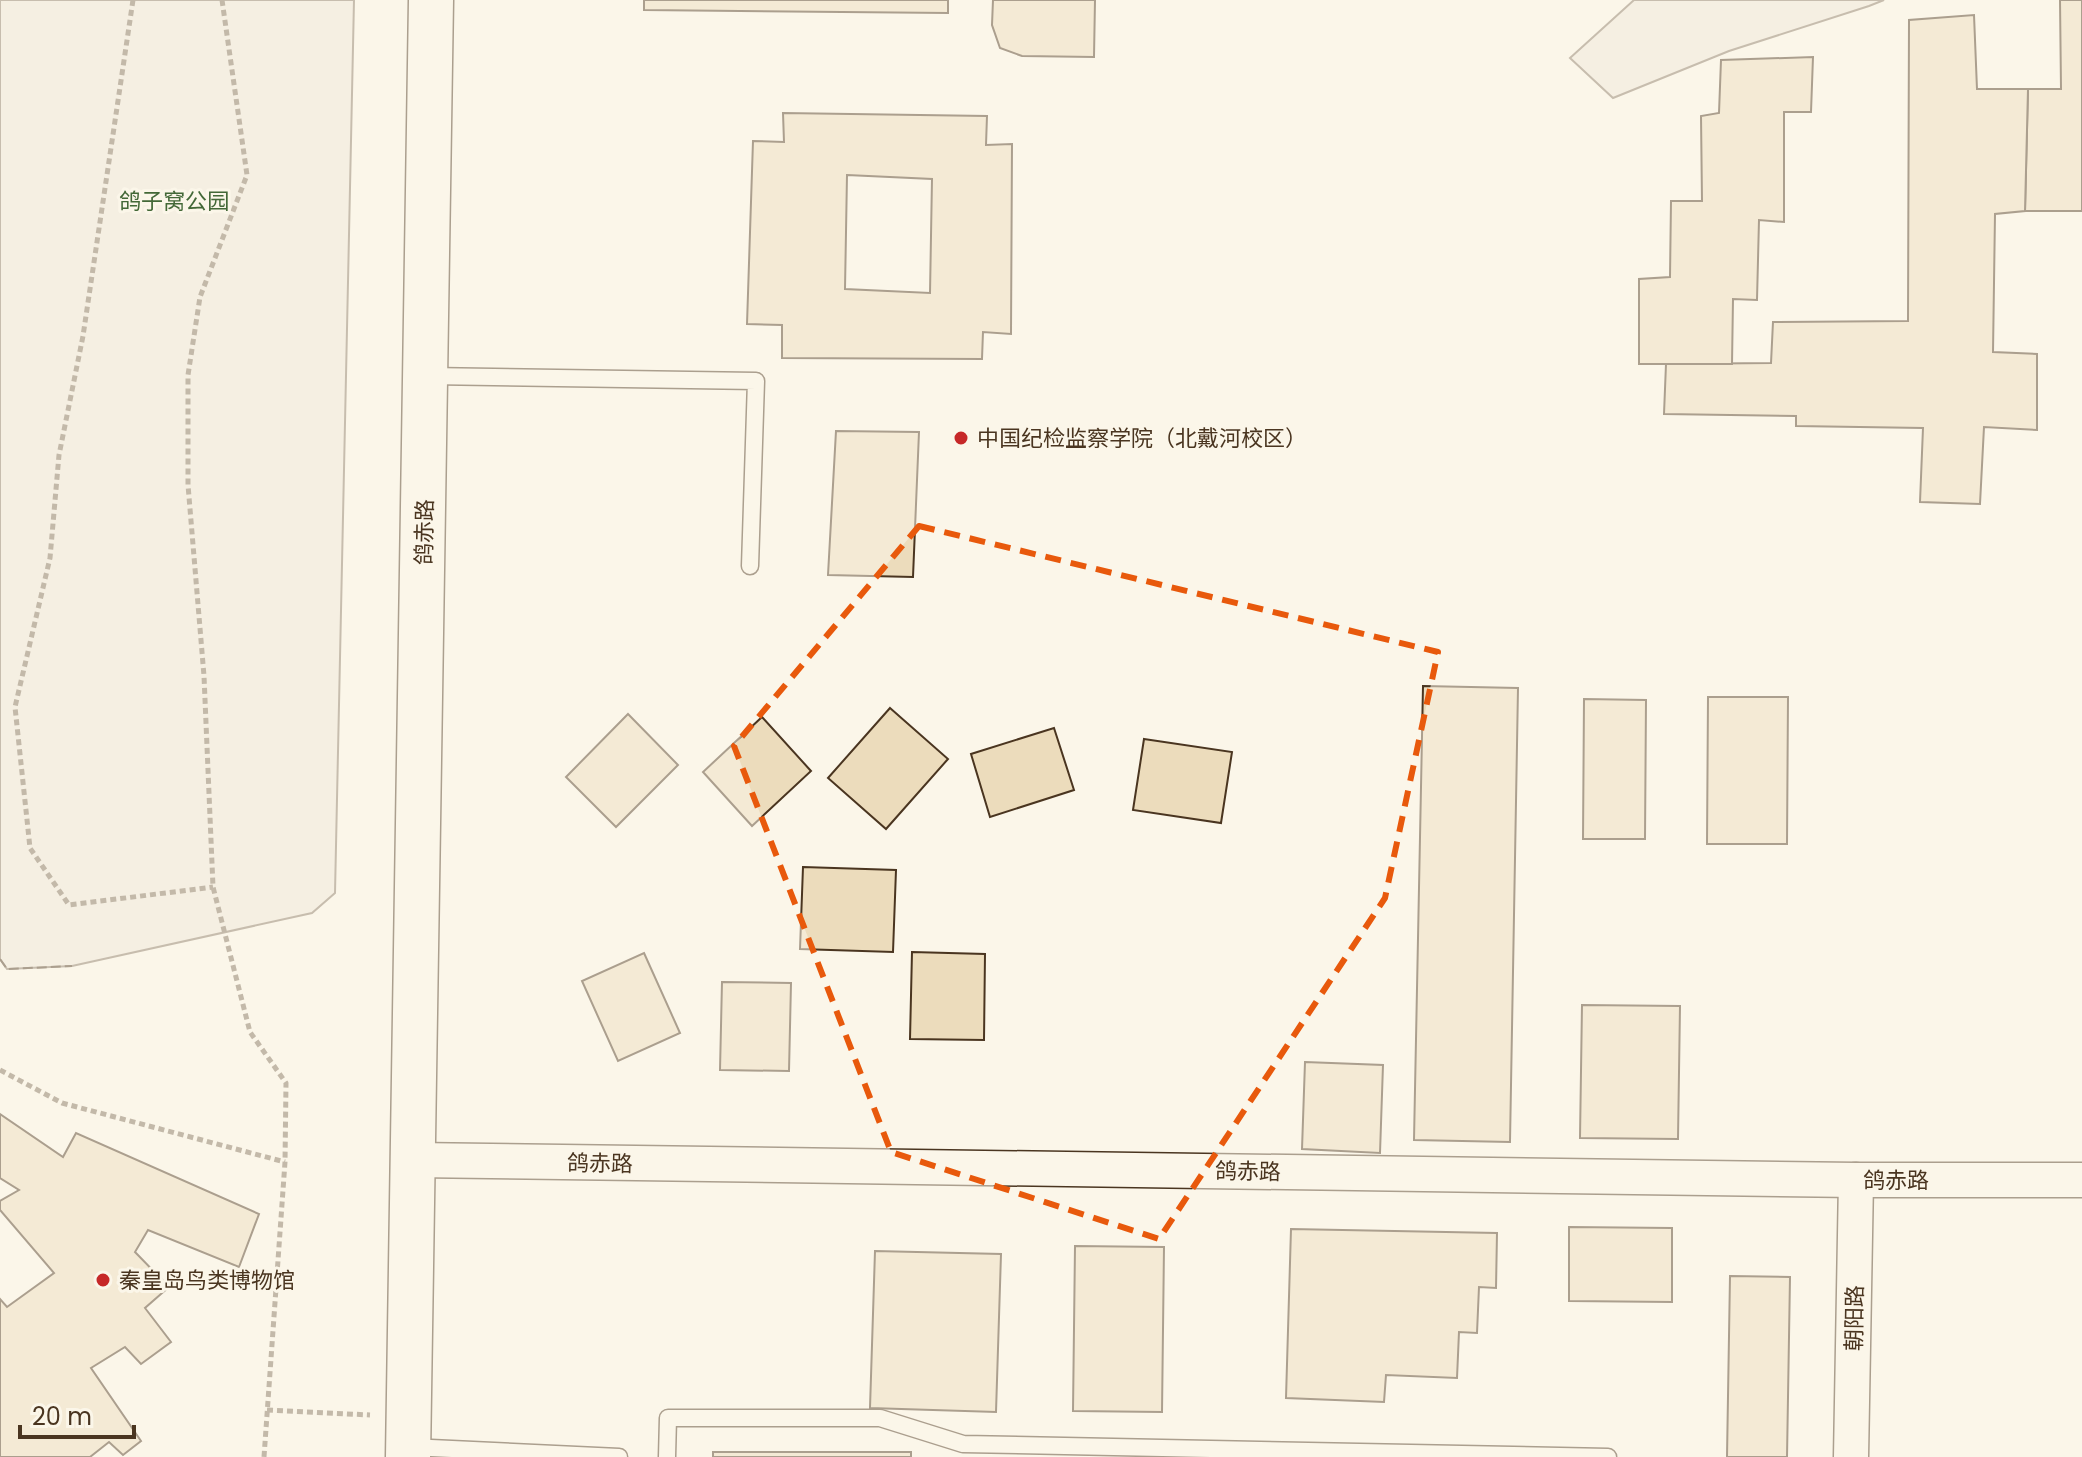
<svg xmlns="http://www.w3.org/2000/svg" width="2082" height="1457" font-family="Poppins,'Noto Sans SC',sans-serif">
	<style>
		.green { fill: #ede6d9; stroke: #887966; stroke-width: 2 }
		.building { fill: #ecdcbc; stroke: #4a3520; stroke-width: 2; fill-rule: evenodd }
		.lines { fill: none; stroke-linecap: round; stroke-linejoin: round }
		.service-casing { stroke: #4a3520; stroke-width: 19 }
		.minor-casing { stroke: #4a3520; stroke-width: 37 }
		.secondary-casing { stroke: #4a3520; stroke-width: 47 }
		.path { stroke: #7f6f5c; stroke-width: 5; stroke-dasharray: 6 4; stroke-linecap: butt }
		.service { stroke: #fbf6e9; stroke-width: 16 }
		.minor { stroke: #fbf6e9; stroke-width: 34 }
		.secondary { stroke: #fbf6e9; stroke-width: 44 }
		.fence { stroke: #4a3520; stroke-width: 2; stroke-dasharray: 10 4; stroke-linecap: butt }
		.marked { fill: none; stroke: #e8590c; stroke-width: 6; stroke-dasharray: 16 10; stroke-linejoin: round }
		.poi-dot { fill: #c62828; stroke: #fbf6e9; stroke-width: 3 }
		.labels { text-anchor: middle; stroke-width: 6; stroke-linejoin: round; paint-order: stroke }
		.park-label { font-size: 22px; fill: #436837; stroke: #fbf6e9 }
		.poi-label { font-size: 22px; fill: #4a3520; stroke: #fbf6e9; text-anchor: start }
		.street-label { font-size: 22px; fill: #4a3520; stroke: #fbf6e9 }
	</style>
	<rect width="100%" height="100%" fill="#fbf6e9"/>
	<g class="green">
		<polygon points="0,0 354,0 335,893 312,913 72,966 7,969 0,959"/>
		<polygon points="1634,0 1884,0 1869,6 1729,51 1613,98 1570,58"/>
	</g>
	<g class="building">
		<polygon points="644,0 948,0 948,13 644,10"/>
		<polygon points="993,0 1095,0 1094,57 1022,56 1000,48 992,25"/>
		<polygon points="2060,0 2082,0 2082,211 2025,211 2028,89 2061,89"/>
		<polygon points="1974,15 1977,89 2028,89 2025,211 1995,214 1993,352 2037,354 2037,430 1984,427 1980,504 1920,502 1923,428 1796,426 1796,416 1664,414 1666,364 1771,363 1773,322 1908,321 1909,20"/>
		<polygon points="1813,57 1811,112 1784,112 1784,222 1759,220 1757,300 1733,299 1732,364 1639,364 1639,279 1670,277 1671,201 1702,201 1701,116 1719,113 1721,60"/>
		<path d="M783,113L987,116L986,145L1012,144L1011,334L983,332L982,359L782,358V325L747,324L753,141L784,142ZM847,175L932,179L930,293L845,289Z"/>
		<polygon points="836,431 919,432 913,577 828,575"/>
		<polygon points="1423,686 1518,688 1510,1142 1414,1140"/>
		<polygon points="1708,697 1788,697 1787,844 1707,844"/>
		<polygon points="1584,699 1646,700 1645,839 1583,839"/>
		<polygon points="890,708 948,759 886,829 828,778"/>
		<polygon points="628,714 678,765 616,827 566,777"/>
		<polygon points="762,717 811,771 752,826 703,772"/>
		<polygon points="1054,728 1074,790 990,817 971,754"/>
		<polygon points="1144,739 1232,752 1221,823 1133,810"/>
		<polygon points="803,867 896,870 893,952 800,949"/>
		<polygon points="912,952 985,954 984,1040 910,1039"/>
		<polygon points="644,953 680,1033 618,1061 582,981"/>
		<polygon points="722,982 791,983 789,1071 720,1070"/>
		<polygon points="1582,1005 1680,1006 1678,1139 1580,1138"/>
		<polygon points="1305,1062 1383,1065 1380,1153 1302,1149"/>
		<polygon points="0,1114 63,1157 76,1133 259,1214 239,1267 148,1230 135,1252 169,1287 145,1308 171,1342 141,1364 125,1347 91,1368 141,1441 123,1455 109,1442 90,1457 0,1457 0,1299 7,1307 54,1273 0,1210 0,1201 19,1190 0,1178"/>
		<polygon points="1569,1227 1672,1228 1672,1302 1569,1301"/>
		<polygon points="1291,1229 1497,1233 1496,1288 1479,1287 1477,1333 1459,1332 1457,1378 1386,1375 1384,1402 1286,1398"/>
		<polygon points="1075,1246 1164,1247 1162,1412 1073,1411"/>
		<polygon points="875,1251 1001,1254 996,1412 870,1408"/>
		<polygon points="1730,1276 1790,1277 1787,1457 1727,1457"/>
		<rect x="713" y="1452" width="198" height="5"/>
	</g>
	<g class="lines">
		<g class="service-casing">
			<g id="service">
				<polyline points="428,376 756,381 750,566"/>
				<polyline points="410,1447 619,1457"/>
				<polyline points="667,1457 668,1418 880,1418 963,1444 1608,1457"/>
			</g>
		</g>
		<g class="minor-casing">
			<g id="minor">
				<polyline points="414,1160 1856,1180 2082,1180"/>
				<polyline points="1851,1457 1856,1180"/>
			</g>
		</g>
		<g class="secondary-casing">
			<polyline id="secondary" points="408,1457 431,0"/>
		</g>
		<g class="path">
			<polyline points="133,0 83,336 59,455 50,558 15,707 30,848 69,905 213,887"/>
			<polyline points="222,0 247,175 200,297 188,375 188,485 204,676 213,887 250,1032 286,1083 285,1162 264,1457"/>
			<polyline points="0,1070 62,1103 285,1162"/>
			<polyline points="267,1410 370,1415"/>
		</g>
		<use href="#service" class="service"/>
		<use href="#minor" class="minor"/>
		<use href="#secondary" class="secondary"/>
		<polyline class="fence" points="0,959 7,969 72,966"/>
	</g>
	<path d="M0 0H2082V1457H0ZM919,526L1438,652L1385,898L1159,1239L891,1152L734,746Z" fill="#fbf6e9" fill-opacity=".55" fill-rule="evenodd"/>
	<path class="marked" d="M919,526L1438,652L1385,898L1159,1239L891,1152L734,746Z"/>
	<g class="poi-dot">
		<circle cx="961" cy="438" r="8"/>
		<circle cx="103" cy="1280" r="8"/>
	</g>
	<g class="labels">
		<g class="park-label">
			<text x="174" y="209">鸽子窝公园</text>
		</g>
		<g class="poi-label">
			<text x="977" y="446">中国纪检监察学院（北戴河校区）</text>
			<text x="119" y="1288">秦皇岛鸟类博物馆</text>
		</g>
		<g class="street-label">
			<text transform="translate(424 532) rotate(-89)" y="8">鸽赤路</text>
			<text transform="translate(600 1163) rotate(1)" y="8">鸽赤路</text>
			<text transform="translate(1248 1171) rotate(1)" y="8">鸽赤路</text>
			<text x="1896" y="1188">鸽赤路</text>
			<text transform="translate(1854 1318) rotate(-89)" y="8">朝阳路</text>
		</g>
	</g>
	<path d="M20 1425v12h114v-12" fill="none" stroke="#4a3520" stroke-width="4"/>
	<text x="32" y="1425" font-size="24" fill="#4a3520" stroke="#fbf6e9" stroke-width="6" paint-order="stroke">20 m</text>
</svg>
